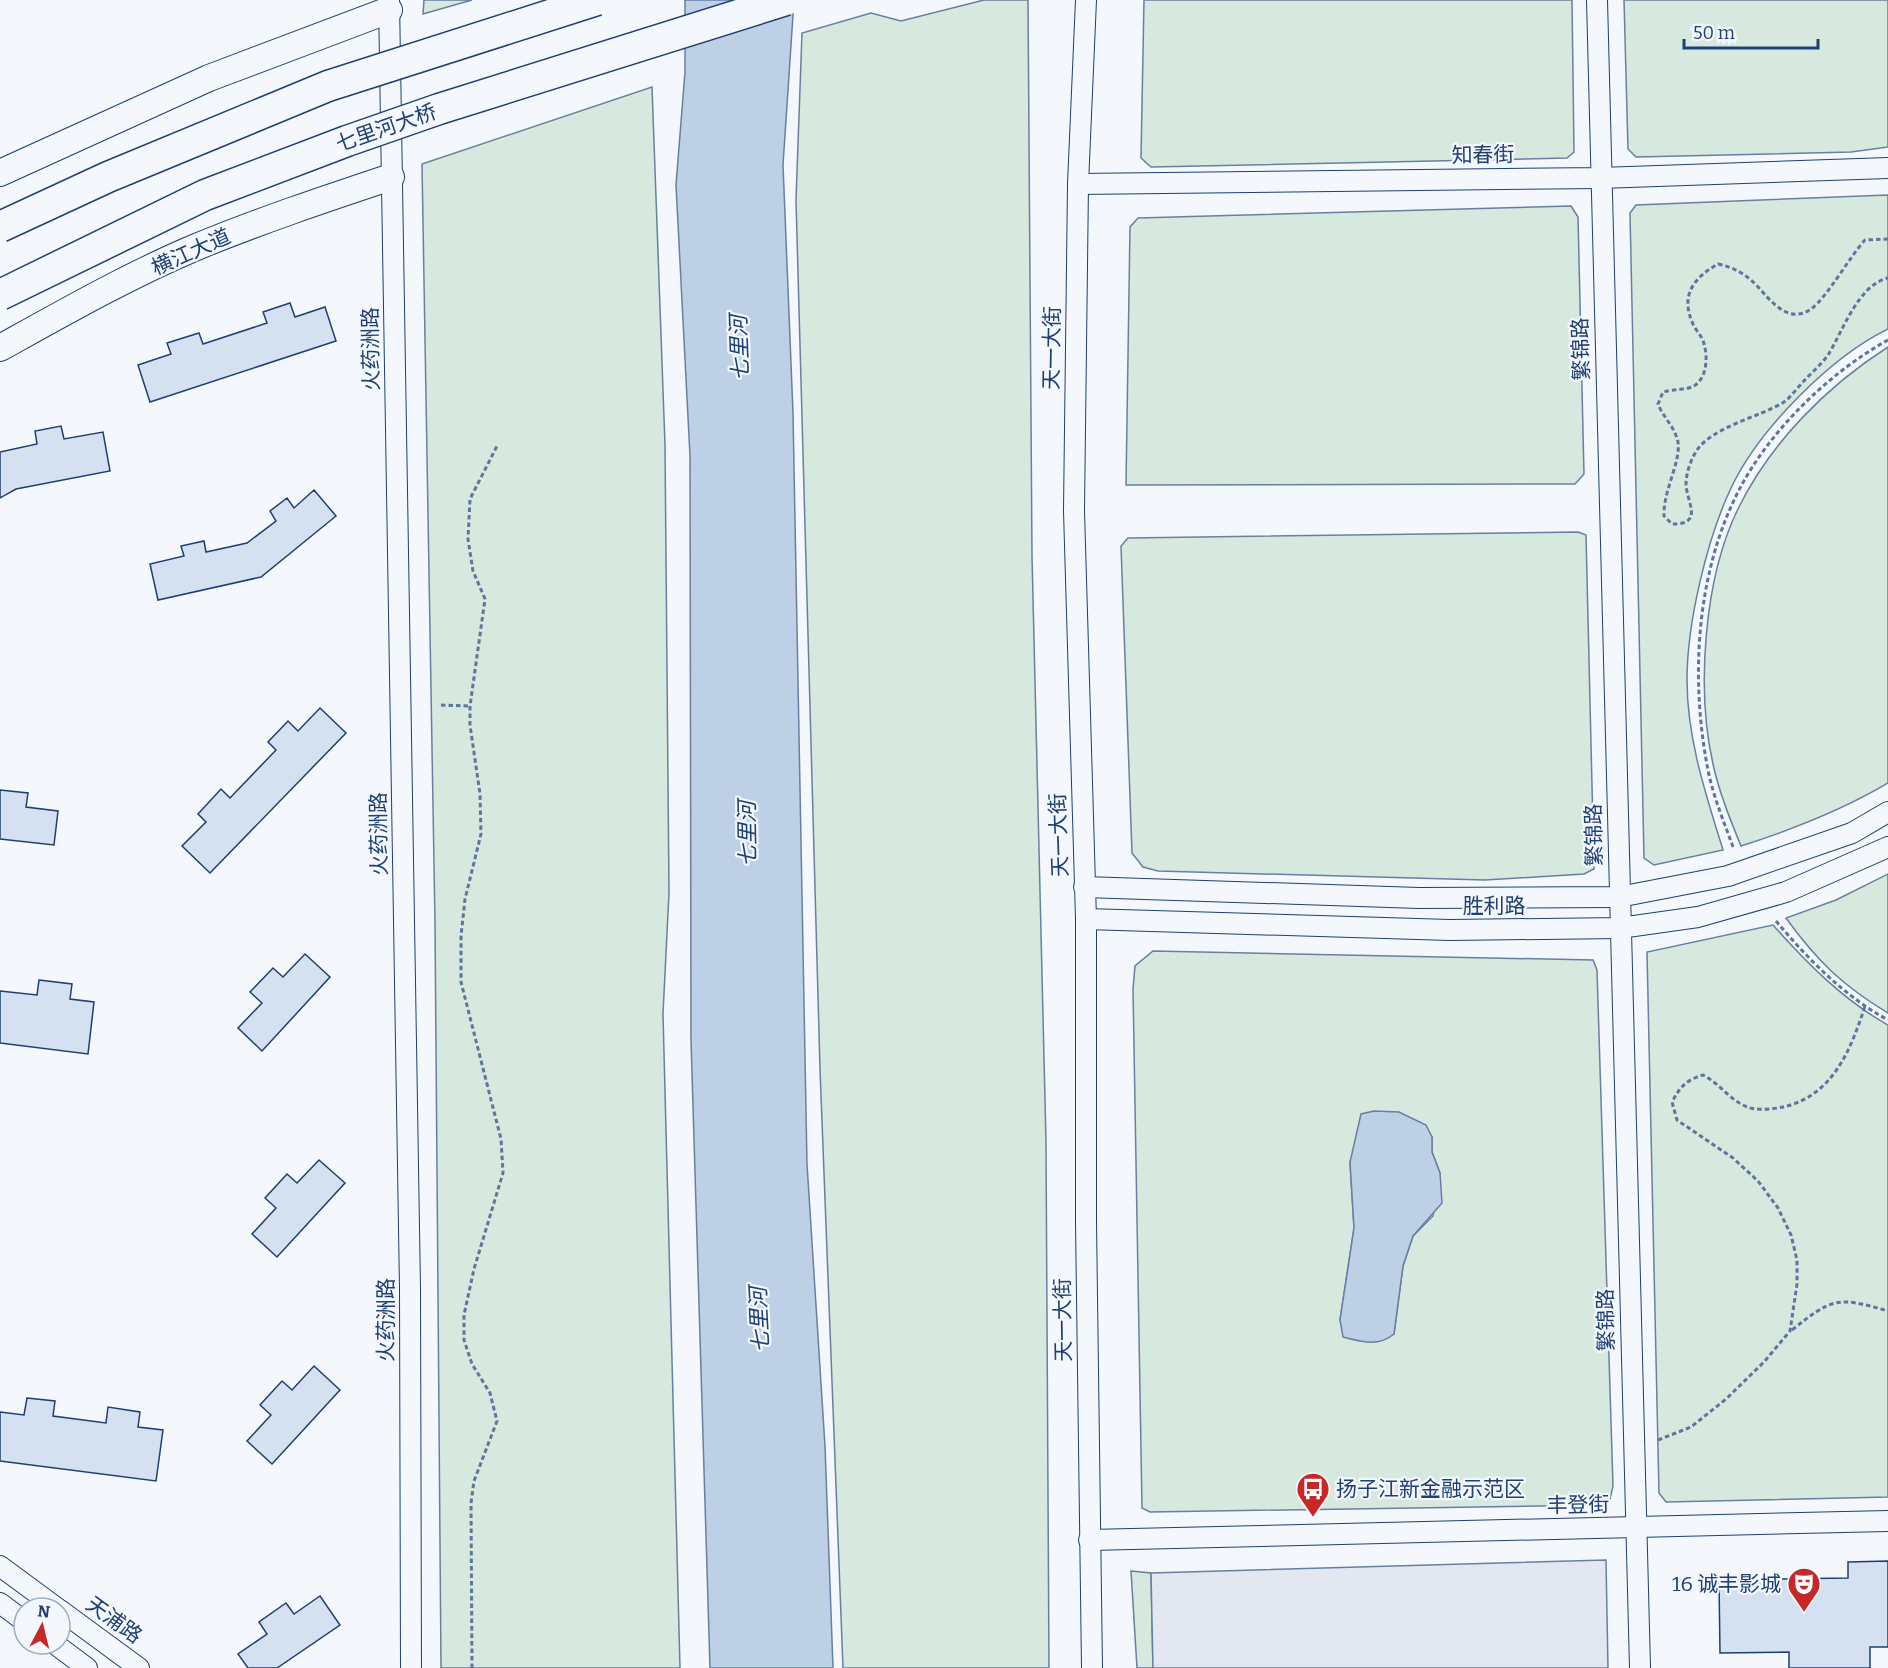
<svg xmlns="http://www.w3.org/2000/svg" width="1888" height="1668" font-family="Bitter,'Noto Sans SC',serif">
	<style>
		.green { fill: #d7e8df; stroke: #687fa3; stroke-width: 1.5; fill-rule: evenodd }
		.parking { fill: #e3e8f0; stroke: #687fa3; stroke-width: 1.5 }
		.water { fill: #bed0e5; stroke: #687fa3; stroke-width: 1.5 }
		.building { fill: #d5e0f0; stroke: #1d3f73; stroke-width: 1.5 }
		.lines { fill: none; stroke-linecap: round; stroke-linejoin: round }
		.minor-casing { stroke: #1d3f73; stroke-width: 22 }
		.major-casing { stroke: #1d3f73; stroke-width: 28 }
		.path { stroke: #5e769c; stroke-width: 3; stroke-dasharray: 4.5 3; stroke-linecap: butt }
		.minor { stroke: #f4f7fb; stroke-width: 20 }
		.major { stroke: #f4f7fb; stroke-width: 26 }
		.highway-bridge-casing { stroke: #1d3f73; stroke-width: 33; stroke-linecap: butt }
		.highway-bridge { stroke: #f4f7fb; stroke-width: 30 }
		.labels { text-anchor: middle; stroke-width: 4.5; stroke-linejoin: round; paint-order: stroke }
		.street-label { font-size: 21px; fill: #1d3f73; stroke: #f4f7fb }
		.poi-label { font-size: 21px; fill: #1d3f73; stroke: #f4f7fb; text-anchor: start }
		.water-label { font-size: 22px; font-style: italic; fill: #1d3f73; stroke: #f4f7fb }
	</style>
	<rect width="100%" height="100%" fill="#f4f7fb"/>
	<g class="green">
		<polygon points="424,0 472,0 423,14"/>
		<polygon points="984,0 1028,0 1032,556 1046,1142 1049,1668 843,1668 820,1069 796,200 802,33 871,13 901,21"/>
		<polygon points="1144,0 1572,0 1574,152 1567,158 1151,167 1141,158"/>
		<polygon points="1624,0 1888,0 1888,147 1851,152 1636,157 1628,149"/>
		<polygon points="652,87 665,445 669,893 663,1014 680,1668 441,1668 435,923 422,164"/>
		<path d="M1888,195V329C1831,357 1760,428 1732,486C1707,538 1687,623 1687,680C1687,739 1706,795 1723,850L1654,865L1644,858L1630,213L1636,205Z"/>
		<polygon points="1571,206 1578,217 1584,474 1575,484 1126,485 1130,227 1138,218"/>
		<path d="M1888,347V783C1843,810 1791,830 1741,846C1730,819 1719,792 1713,764C1696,689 1704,578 1738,509C1770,443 1827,386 1888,347Z"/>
		<polygon points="1578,532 1586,535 1594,869 1584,874 1485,880 1158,871 1143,867 1132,853 1121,546 1128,538"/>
		<path d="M1888,874V1013C1843,986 1817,961 1786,918L1836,900Z"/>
		<path d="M1773,925C1807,963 1843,1000 1888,1025V1497L1666,1502L1659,1493L1647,952Z"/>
		<path d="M1153,951L1593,960L1597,970L1613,1486L1610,1499L1601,1505L1150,1512L1142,1508L1133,989L1135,966ZM1432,1137V1152L1440,1173L1433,1216L1413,1236L1403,1266L1394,1334L1340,1320L1354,1228L1350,1162Z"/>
		<polygon points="1131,1571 1151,1573 1153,1668 1137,1668"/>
	</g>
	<polygon class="parking" points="1606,1560 1608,1668 1153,1668 1151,1573"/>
	<g class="water">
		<polygon points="685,0 794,0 783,165 793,413 807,1164 825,1446 833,1668 710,1668 691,1040 690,456 676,185 685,72"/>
		<path d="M1374,1111L1399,1112L1426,1125L1432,1137V1152L1440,1173L1442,1203L1413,1236L1403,1266L1394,1334C1378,1347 1363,1342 1343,1337L1340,1320L1354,1228L1350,1162L1361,1114Z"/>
	</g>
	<g class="building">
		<polygon points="290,303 295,317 325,307 336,341 150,402 138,365 171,354 167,343 199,333 203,344 267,323 263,312"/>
		<polygon points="61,426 64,439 103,432 110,471 16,489 0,498 0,452 37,444 35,431"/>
		<polygon points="314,490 336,516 261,577 158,600 150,564 184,556 181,546 204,541 206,552 247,543 276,521 270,511 287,498 294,508"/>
		<polygon points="320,708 346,733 210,873 182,846 206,822 198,814 221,789 230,798 276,750 268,742 288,721 298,731"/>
		<polygon points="0,790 28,793 26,807 58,811 54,845 0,839"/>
		<polygon points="305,954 330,977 262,1051 238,1028 262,1003 250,992 273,968 283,977"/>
		<polygon points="39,980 72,984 70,999 94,1002 88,1054 0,1043 0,991 37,995"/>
		<polygon points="319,1160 345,1183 277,1257 252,1234 276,1208 265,1198 287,1174 297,1183"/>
		<polygon points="314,1366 340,1390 272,1464 247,1441 271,1415 260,1405 282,1381 292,1390"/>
		<polygon points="27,1398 55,1401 53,1416 106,1423 108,1407 140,1412 138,1427 163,1430 156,1481 0,1461 0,1412 24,1415"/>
		<polygon points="1888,1561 1888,1647 1870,1647 1870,1668 1789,1668 1789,1652 1720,1653 1719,1580 1848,1578 1848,1562"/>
		<polygon points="320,1596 340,1625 277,1668 248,1668 238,1654 267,1634 259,1622 286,1603 294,1614"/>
	</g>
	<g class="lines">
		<g class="minor-casing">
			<g id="minor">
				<polyline points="389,0 410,1289 411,1668"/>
				<polyline points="1086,0 1078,184 1074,511 1086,919 1086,1222 1092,1668"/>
				<polyline points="1597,0 1640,1668"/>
				<polyline points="1078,184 1600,178 1888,168"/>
				<polyline points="1084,887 1419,898 1619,897 1728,876 1852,833 1888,812"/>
				<polyline points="1086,919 1450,930 1620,928 1698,917 1786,892 1888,847"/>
				<polyline points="1089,1540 1888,1521"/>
				<polyline points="0,1566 57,1608"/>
				<polyline points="0,1603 24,1621"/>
				<polyline points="60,1610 139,1668"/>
				<polyline points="55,1644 87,1668"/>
			</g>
		</g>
		<g class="major-casing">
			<g id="major">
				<polyline points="0,173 209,78 389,10"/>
				<path d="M0,348C63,313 128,276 194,248C259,221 325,199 391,177"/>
			</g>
		</g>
		<g class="path">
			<path d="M1888,239L1865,240C1850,256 1826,299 1811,309C1785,327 1767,294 1751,280C1740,271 1731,267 1718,264C1693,278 1680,296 1693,324C1696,331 1703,337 1704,344C1708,357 1707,378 1694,386C1687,390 1673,389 1663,392L1658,404C1663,417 1675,427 1678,442C1681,462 1663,491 1664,516L1672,524C1704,525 1687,502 1686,485C1686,473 1691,459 1697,450C1714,426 1760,417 1784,402C1791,397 1797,388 1803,382C1811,373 1821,365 1828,355C1843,331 1858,285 1888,278"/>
			<polyline points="441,705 470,706"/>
			<path d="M1733,847C1724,822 1713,796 1708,770C1690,679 1696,573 1739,490C1770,430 1830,372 1888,340"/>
			<path d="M1776,921C1808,959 1844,996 1888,1020"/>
			<path d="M1792,1330C1832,1298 1837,1296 1888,1311"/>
			<path d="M1658,1440L1691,1427L1726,1399L1764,1362L1790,1331L1797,1284V1260L1791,1235L1778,1208L1758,1181L1733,1158L1677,1120L1672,1102C1680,1087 1686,1080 1703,1075C1720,1084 1730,1100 1747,1107C1757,1111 1774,1109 1783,1107C1833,1096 1851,1049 1865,1006"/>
			<polyline points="472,1668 471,1503 474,1481 497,1421 490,1393 472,1364 464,1340 464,1315 474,1269 503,1173 501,1139 461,982 461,936 465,899 481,834 480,794 470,725 470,706 485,599 473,571 468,539 470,499 497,446"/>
		</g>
		<use href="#minor" class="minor"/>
		<use href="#major" class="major"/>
		<g class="highway-bridge-casing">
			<g id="highway-bridge">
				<polyline points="0,227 108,177 328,86 597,0"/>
				<polyline points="0,295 205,195 347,141 439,109 786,0"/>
			</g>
		</g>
		<use href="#highway-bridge" class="highway-bridge"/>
	</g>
	<defs>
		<g id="bus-pin" transform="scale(1.725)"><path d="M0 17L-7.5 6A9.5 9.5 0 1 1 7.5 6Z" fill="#c62828" stroke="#f4f7fb"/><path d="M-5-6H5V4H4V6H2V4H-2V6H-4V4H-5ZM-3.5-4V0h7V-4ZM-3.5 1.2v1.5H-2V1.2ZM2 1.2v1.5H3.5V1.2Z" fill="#fff"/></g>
		<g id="theatre-pin" transform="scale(1.725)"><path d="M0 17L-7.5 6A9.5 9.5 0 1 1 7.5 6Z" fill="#c62828" stroke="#f4f7fb"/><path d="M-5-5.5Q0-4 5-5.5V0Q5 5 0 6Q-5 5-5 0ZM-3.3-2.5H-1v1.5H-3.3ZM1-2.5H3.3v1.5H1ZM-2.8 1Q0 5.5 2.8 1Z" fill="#fff"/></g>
	</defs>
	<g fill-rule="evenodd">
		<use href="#bus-pin" x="1313" y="1489"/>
		<use href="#theatre-pin" x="1804" y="1584"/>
	</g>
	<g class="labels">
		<g class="street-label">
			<text transform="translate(386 128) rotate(-19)" y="7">七里河大桥</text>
			<text transform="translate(1483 155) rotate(-1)" y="7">知春街</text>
			<text transform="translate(191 252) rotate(-24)" y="7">横江大道</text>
			<text transform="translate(1052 348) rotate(-89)" y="7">天一大街</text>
			<text transform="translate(371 349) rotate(-91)" y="7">火药洲路</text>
			<text transform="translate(1581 349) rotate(-92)" y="7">繁锦路</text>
			<text transform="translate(379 834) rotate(-91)" y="7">火药洲路</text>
			<text transform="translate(1059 835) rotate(-92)" y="7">天一大街</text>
			<text transform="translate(1594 835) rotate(-91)" y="7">繁锦路</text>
			<text x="1494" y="913">胜利路</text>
			<text transform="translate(386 1320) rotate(-90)" y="7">火药洲路</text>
			<text transform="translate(1063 1320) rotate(-91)" y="7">天一大街</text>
			<text transform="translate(1606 1320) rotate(-91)" y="7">繁锦路</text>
			<text transform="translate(1578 1505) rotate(-1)" y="7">丰登街</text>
			<text transform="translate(114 1620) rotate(36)" y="7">天浦路</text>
		</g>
		<g class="poi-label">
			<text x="1336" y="1496">扬子江新金融示范区</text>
			<text x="1781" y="1591" text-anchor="end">16 诚丰影城</text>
		</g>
		<g class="water-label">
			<text transform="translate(739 348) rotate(-92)" y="8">七里河</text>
			<text transform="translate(747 834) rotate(-91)" y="8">七里河</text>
			<text transform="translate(759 1320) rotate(-93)" y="8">七里河</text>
		</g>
	</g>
	<g transform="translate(42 1626) rotate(7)"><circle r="28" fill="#f4f7fb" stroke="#9eadc5" stroke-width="1.5"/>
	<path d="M0-4.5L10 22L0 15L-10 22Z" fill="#c62828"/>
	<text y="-9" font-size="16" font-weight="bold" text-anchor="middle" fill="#1d3f73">N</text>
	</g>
	<path d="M1684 39v9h134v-9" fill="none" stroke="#1d3f73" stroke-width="3"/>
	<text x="1693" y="39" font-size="18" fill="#1d3f73" stroke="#f4f7fb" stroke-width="4.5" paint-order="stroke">50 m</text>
</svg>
